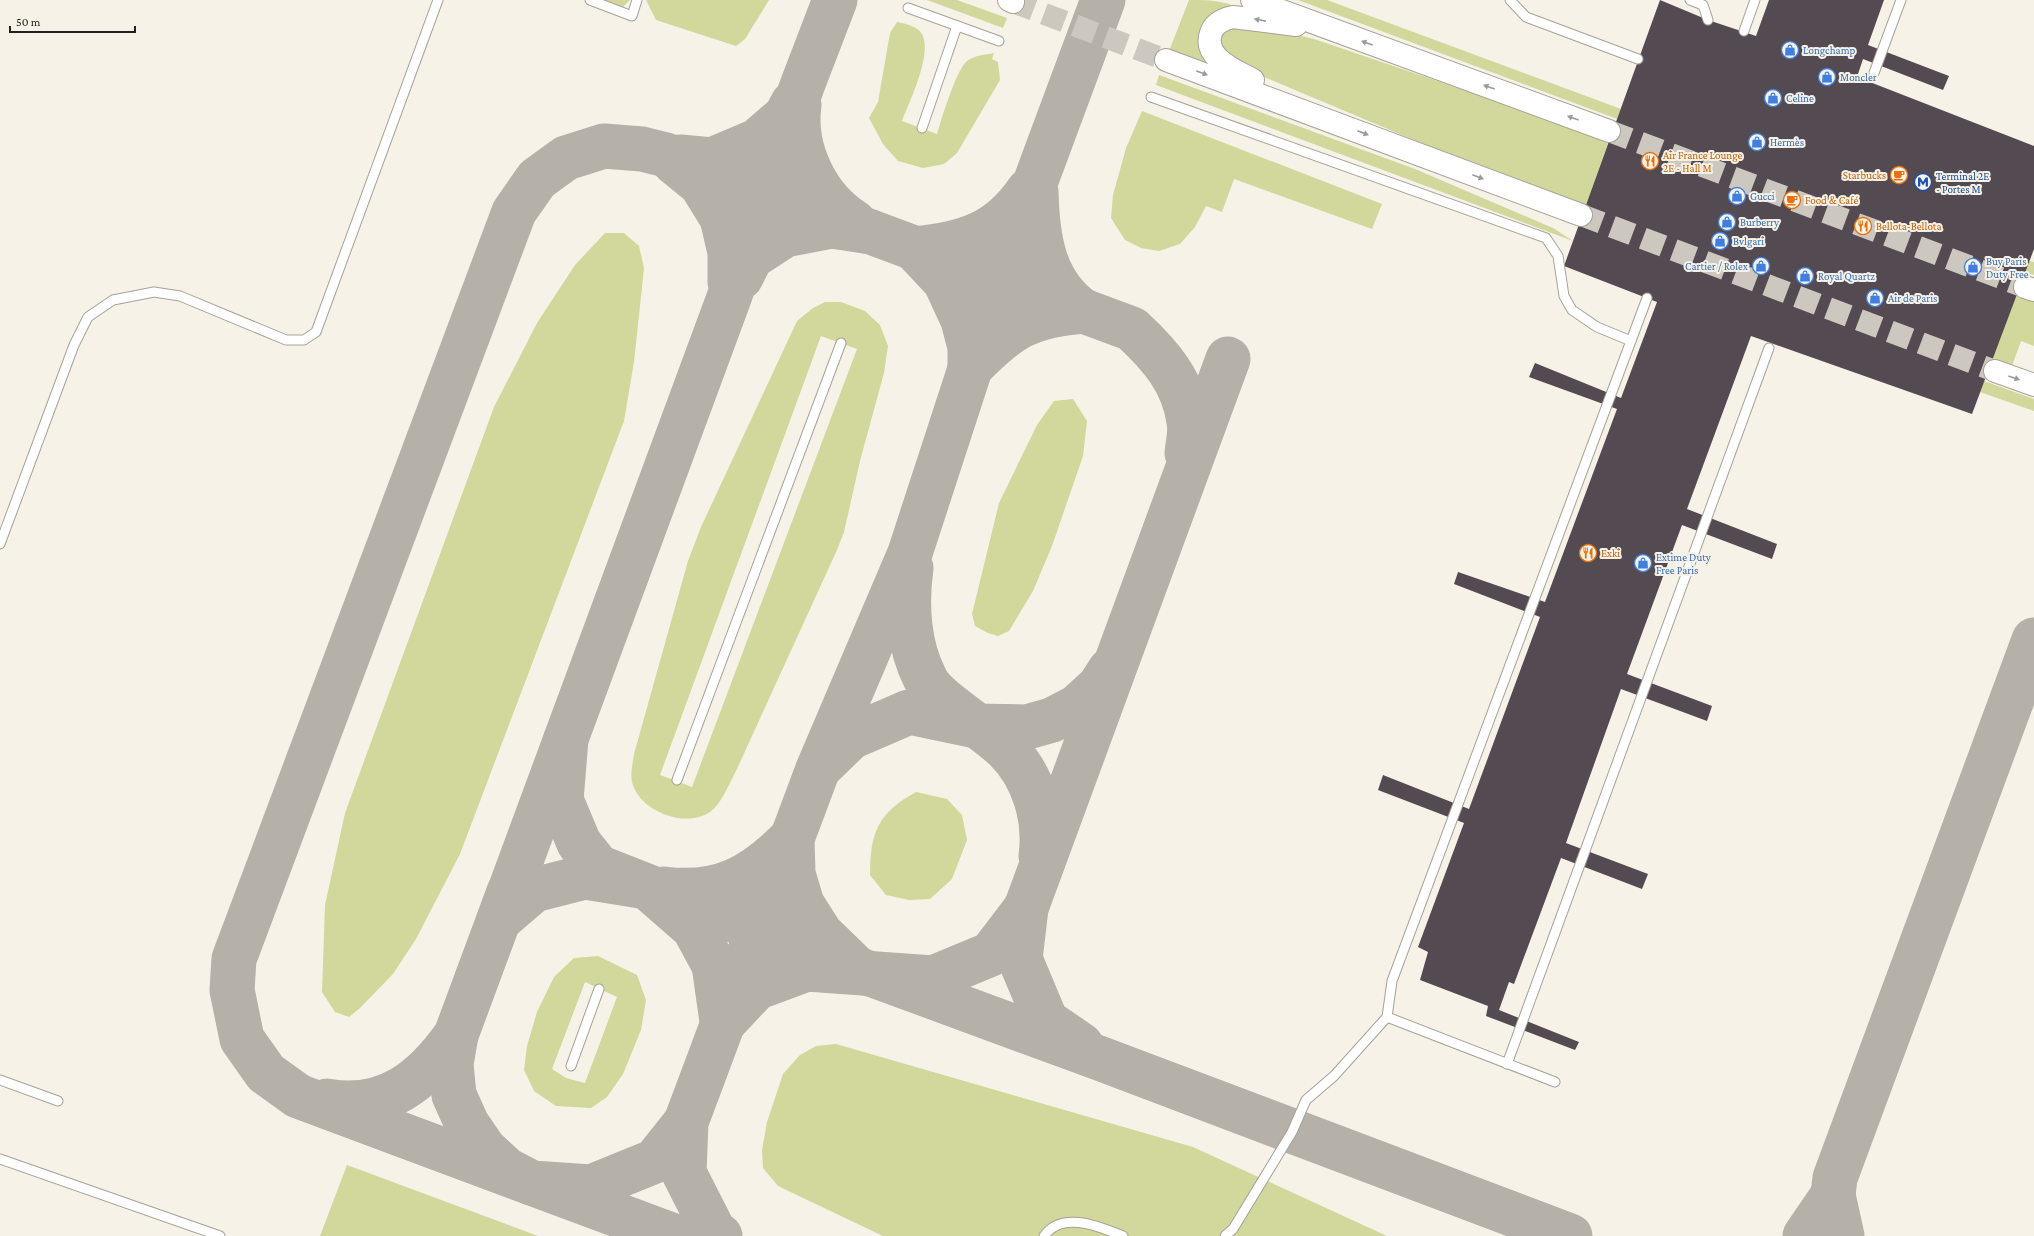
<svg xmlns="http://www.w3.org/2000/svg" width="2034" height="1236" font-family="'Crimson Pro',serif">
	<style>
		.green { fill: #d2d79b; fill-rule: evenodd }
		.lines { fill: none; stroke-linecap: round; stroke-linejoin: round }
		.taxiway { stroke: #b5b0a8; stroke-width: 45 }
		.building { fill: #534a52 }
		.secondary-tunnel { stroke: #cdc8bf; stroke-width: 22; stroke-dasharray: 22 11; stroke-linecap: butt }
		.service-casing { stroke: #a7a298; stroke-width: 11 }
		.secondary-casing { stroke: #a7a298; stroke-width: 24 }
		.service { stroke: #fff; stroke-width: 9 }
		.secondary { stroke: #fff; stroke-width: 22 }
		.oneway { fill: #9c9b99 }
		.labels { text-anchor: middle; stroke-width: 4; stroke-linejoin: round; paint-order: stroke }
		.shop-label { font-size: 11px; fill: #366cbe; stroke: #f7f2e7; text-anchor: start }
		.food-label { font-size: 11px; fill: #c56008; stroke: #f7f2e7; text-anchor: start }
		.transit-label { font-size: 11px; fill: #164399; stroke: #f7f2e7; text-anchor: start }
	</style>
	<rect width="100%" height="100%" fill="#f7f2e7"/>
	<g class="green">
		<polygon points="596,0 630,0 623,7 617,7"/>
		<polygon points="646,0 769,0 745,39 736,46 656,20"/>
		<polygon points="927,0 957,0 1007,18 1003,28"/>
		<path d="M1189,0C1205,0 1231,0 1240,11H1225L1214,68L1169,51Z"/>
		<polygon points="1298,0 1327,0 1621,109 1617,119"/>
		<path d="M897,22C906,24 917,26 922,34C933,54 909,102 902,121L937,134C942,118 956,70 967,61C975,55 985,55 994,53L992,59L998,62L1000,80L957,153L944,164L923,168L898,161L883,144L869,118L878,102L890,33Z"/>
		<polygon points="1250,24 1314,39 1505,104 1608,143 1585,208 1478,167 1245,69 1221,51 1218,36 1223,27"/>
		<polygon points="1159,75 1415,169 1553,228 1573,241 1156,85"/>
		<polygon points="1142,111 1382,204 1372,229 1234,179 1222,212 1206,206 1195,227 1180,244 1159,251 1141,248 1125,240 1111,218 1113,195 1126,148"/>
		<polygon points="605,233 624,233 639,246 644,268 634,362 624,421 460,854 416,939 393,974 360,1008 349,1017 335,1012 322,992 325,905 345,813 494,407 537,323 575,265"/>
		<polygon points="2029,261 2034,262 2034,275 2025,272"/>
		<polygon points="2017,292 2034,299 2034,346 2021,341 2012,366 1992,358"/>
		<path d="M825,302H841L865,311L880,325L888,346L884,373L860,461L844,532L837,550L736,771C729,784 722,803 710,812C685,829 639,811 632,782C630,773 633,763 634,754L688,561L701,527L797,321L813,308ZM821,336L857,349L692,787L660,775Z"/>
		<polygon points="1984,381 2034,399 2034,411 1980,392"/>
		<polygon points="1073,399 1087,421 1083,456 1052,546 1033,591 1009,631 998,636 988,633 975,626 972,614 999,503 1037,425 1054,401"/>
		<path d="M916,792L947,799L962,815L967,840L952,879L930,899L909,900L886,895L870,875C870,832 878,813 916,792Z"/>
		<path d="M598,956L637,975L646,1000L641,1030L623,1074L607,1097L591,1108L556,1106L534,1091L524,1070L527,1046L537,1012L554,977L574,958ZM585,982L617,997L585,1083L566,1078L552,1069Z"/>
		<polygon points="836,1044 1193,1147 1387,1236 883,1236 778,1186 763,1168 762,1150 767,1122 783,1074 800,1055 816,1046"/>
		<polygon points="347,1165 538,1236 320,1236"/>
	</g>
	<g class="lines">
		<g class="taxiway">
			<path d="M799,105C793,149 816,198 854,222"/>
			<polyline points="680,157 712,160 757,141 786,116 793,103"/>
			<polyline points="674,162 701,184 722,218 730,252 730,282"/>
			<path d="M1036,191C1037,237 1043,283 1083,311"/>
			<path d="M915,249C964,244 999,234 1028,191"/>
			<polyline points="915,249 945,281 963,320 970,347 970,367"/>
			<path d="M741,277L751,257L785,235L832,226L871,232L1132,329C1160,355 1184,382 1189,422C1191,432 1188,443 1187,453"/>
			<path d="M970,368C1009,328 1027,316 1083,311"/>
			<path d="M911,568C906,604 908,645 925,678C931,692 948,703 959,712C975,725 993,736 1007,750C1034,777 1046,819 1041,856"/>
			<polyline points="566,739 561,800 579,843 598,867 868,973 1099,1058 1570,1236"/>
			<polyline points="821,766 851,737 909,712 976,726 1027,727 1052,720 1077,707 1099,687 1110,670"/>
			<polyline points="792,840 793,874 802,904 821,934 852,964"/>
			<path d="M664,889C720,896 753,877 791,839"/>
			<polyline points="509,892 456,1035 451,1064 454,1095 467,1124 484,1149 507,1170 532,1183 591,1187 655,1161 686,1122"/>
			<polyline points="499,920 730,295 802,86 835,0"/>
			<polyline points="499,920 534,890 585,877 647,887 694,928 714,965 722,1021"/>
			<polyline points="724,1022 756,988 807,969 933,978 991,954 1026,908"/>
			<polyline points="1081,1045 1046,1021 1020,959 1026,908 1228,359"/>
			<path d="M327,1101C386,1112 424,1080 456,1035"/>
			<polyline points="1833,1195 1835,1178 2034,640"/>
			<polyline points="674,1236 298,1096 266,1073 242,1039 232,990 234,959 514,212 537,179 566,158 604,146 642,149 666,155 871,232"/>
			<polyline points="720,1236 714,1232 684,1173 686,1122 818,769 910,553 999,280 1103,0"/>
			<polyline points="1805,1236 1833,1195 1842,1236"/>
		</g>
	</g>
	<polygon class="building" points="1660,0 1708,20 1756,36 1769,0 1884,0 1868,45 1949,76 1943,90 1863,59 1857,77 2034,146 2034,249 1972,414 1751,336 1687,509 1777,544 1772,559 1682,525 1627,674 1712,706 1707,721 1621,689 1566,843 1648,874 1642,889 1561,858 1514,984 1509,982 1499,1010 1579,1042 1575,1050 1486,1016 1488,1006 1420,980 1428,952 1418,947 1464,823 1378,790 1383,775 1469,809 1540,617 1454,584 1458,572 1545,602 1617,409 1529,377 1535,363 1621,398 1657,302 1564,266"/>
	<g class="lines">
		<g class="secondary-tunnel">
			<polyline points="1013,2 1166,60"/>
			<polyline points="1609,131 2025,287"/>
			<polyline points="1581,215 1995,371"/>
		</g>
		<g class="service-casing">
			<g id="service">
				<polyline points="590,0 632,16 637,0"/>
				<polyline points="1510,0 1526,17 1638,59"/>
				<polyline points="1690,0 1703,5 1708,20"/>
				<polyline points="908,8 999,41"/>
				<polyline points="1744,31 1755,0"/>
				<polyline points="1874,73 1901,0"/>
				<polyline points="1151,97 1546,238 1558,256 1564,296 1572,310 1597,327 1631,341"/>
				<polyline points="922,128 957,26"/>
				<polyline points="0,544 74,345 88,317 113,300 154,292 180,296 286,340 304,340 316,332 438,0"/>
				<polyline points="677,780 841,343"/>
				<polyline points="1387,1017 1555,1082"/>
				<polyline points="1507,1064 1769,348"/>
				<polyline points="571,1066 599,989"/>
				<polyline points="0,1080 58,1101"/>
				<polyline points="0,1159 220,1236"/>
				<path d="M1044,1236C1062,1210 1100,1227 1123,1236"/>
				<polyline points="1225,1236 1233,1229 1292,1132 1306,1100 1334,1076 1387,1017 1392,981 1647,298"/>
			</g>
		</g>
		<g class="secondary-casing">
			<g id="secondary">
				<polyline points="1009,0 1013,2"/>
				<polyline points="1252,0 1609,131"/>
				<polyline points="1166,60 1581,215"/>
				<path d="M1253,80C1237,71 1202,58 1211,33C1214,23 1224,19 1233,17L1296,25"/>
				<polyline points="2025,287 2034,290"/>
				<polyline points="1995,371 2034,385"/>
			</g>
		</g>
		<use href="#service" class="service"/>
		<use href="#secondary" class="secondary"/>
	</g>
	<defs><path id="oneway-solid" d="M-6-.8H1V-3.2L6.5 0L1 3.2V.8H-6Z"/></defs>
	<g class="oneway">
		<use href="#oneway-solid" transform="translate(1260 20) rotate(-169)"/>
		<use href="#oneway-solid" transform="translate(1367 43) rotate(-160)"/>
		<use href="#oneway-solid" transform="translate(1202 73) rotate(20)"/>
		<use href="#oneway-solid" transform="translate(1489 87) rotate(-160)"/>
		<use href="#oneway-solid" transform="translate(1573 118) rotate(-160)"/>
		<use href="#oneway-solid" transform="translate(1363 133) rotate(21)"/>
		<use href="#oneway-solid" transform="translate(1478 177) rotate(21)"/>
		<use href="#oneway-solid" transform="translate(2014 378) rotate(19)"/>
	</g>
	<defs>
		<g id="shop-ring" transform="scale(0.9)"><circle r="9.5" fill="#f7f2e7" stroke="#3f7fe0" stroke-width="1.5"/><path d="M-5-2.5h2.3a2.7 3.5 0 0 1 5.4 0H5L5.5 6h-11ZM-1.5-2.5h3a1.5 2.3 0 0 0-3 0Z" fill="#3f7fe0"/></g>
		<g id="restaurant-ring" transform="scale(0.9)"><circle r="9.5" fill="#f7f2e7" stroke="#e8710a" stroke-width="1.5"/><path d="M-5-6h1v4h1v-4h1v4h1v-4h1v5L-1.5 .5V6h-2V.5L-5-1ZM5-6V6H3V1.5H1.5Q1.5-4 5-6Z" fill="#e8710a"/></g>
		<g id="cafe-ring" transform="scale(0.9)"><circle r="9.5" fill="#f7f2e7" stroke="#e8710a" stroke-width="1.5"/><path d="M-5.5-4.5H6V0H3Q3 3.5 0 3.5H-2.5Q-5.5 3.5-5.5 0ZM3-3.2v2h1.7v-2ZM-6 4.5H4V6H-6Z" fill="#e8710a"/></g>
		<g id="metro-ring" transform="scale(0.9)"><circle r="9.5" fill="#f7f2e7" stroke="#1a4fb4" stroke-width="1.5"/><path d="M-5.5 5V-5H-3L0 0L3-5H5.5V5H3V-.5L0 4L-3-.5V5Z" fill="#1a4fb4"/></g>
	</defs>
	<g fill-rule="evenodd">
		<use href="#shop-ring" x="1790" y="50"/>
		<use href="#shop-ring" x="1827" y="77"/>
		<use href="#shop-ring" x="1773" y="98"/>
		<use href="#shop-ring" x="1757" y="142"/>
		<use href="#restaurant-ring" x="1650" y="161"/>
		<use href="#cafe-ring" x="1899" y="175"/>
		<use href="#metro-ring" x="1923" y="182"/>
		<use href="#shop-ring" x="1737" y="196"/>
		<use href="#cafe-ring" x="1792" y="200"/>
		<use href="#shop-ring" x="1727" y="222"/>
		<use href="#restaurant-ring" x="1863" y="226"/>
		<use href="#shop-ring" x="1720" y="241"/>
		<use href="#shop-ring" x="1761" y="266"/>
		<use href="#shop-ring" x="1973" y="267"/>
		<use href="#shop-ring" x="1805" y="276"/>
		<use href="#shop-ring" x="1875" y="298"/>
		<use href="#restaurant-ring" x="1588" y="553"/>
		<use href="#shop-ring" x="1643" y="563"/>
	</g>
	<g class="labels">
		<g class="shop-label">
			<text x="1803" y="54">Longchamp</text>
			<text x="1840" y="81">Moncler</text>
			<text x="1786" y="102">Celine</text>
			<text x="1770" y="146">Hermès</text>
			<text x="1750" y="200">Gucci</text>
			<text x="1740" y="226">Burberry</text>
			<text x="1733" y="245">Bvlgari</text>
			<text x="1986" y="265">Buy Paris<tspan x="1986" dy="13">Duty Free</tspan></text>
			<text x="1748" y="270" text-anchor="end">Cartier / Rolex</text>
			<text x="1818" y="280">Royal Quartz</text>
			<text x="1888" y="302">Air de Paris</text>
			<text x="1656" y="561">Extime Duty<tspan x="1656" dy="13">Free Paris</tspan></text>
		</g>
		<g class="food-label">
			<text x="1663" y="159">Air France Lounge<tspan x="1663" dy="13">2E - Hall M</tspan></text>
			<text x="1886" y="179" text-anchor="end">Starbucks</text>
			<text x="1805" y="204">Food &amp; Café</text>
			<text x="1876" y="230">Bellota-Bellota</text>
			<text x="1601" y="557">Exki</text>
		</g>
		<g class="transit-label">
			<text x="1936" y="180">Terminal 2E<tspan x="1936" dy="13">- Portes M</tspan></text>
		</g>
	</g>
	<path d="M10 26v6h125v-6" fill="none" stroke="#23211d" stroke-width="2"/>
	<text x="16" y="26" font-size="12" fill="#23211d" stroke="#f7f2e7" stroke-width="3" paint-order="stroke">50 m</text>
</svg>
